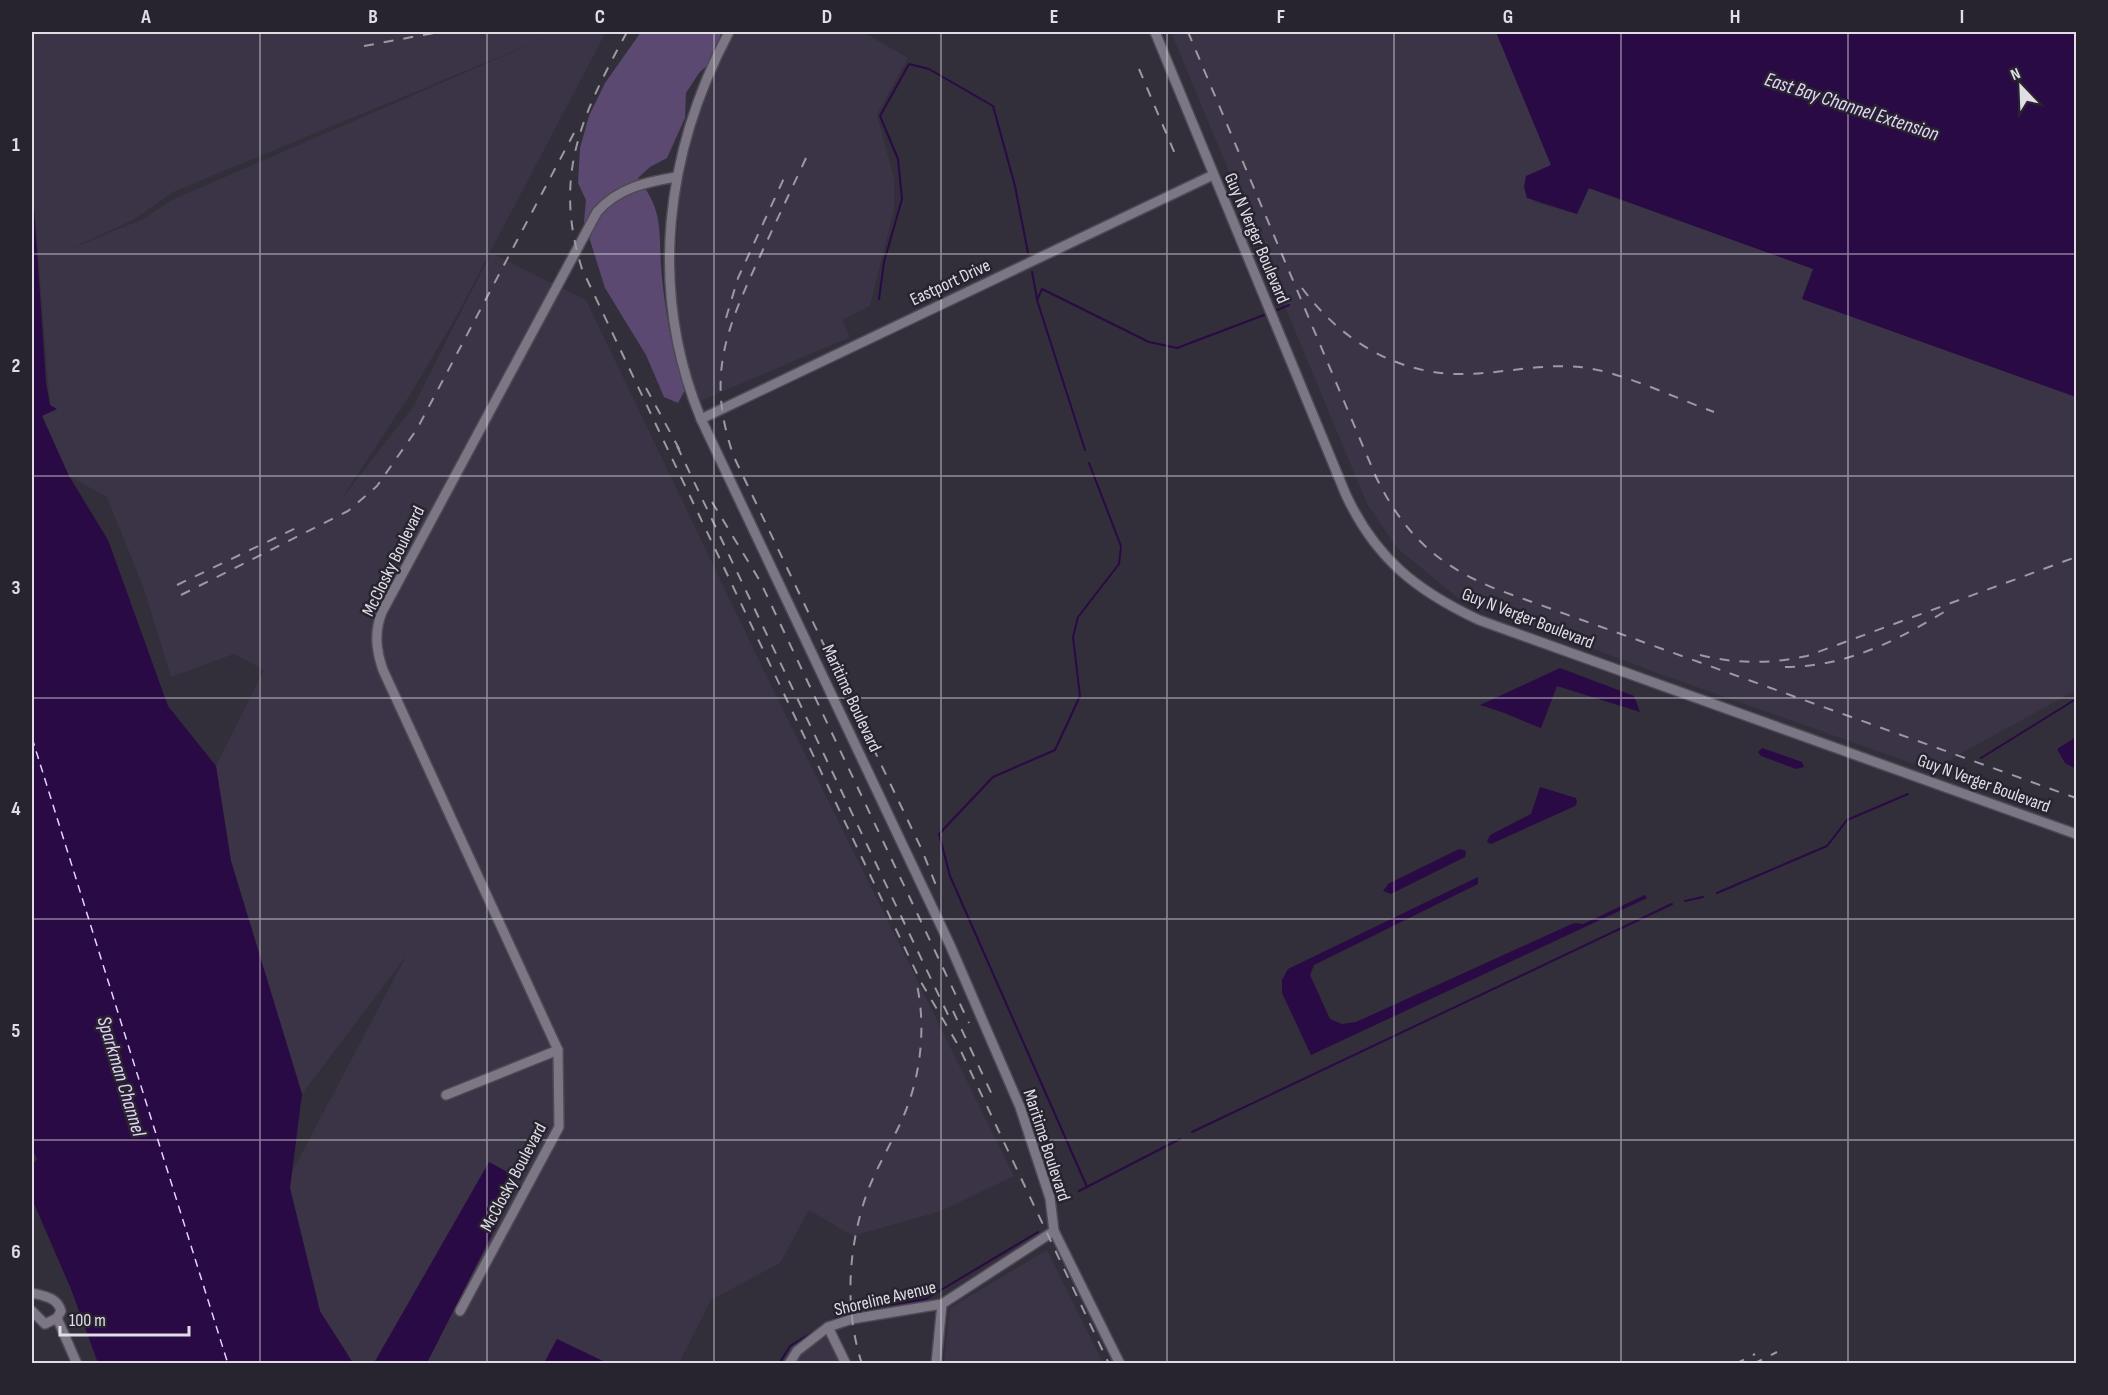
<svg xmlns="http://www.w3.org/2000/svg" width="2108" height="1395" font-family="'Sofia Sans Condensed',sans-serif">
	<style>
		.built { fill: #3b3446; fill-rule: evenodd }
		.green { fill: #5b4972 }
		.water { fill: #290a45 }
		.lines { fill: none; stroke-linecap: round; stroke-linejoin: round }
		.stream { stroke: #290a45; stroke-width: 2 }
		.ferry { stroke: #e3d4f9; stroke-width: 1.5; stroke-dasharray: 8 6; stroke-linecap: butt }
		.street-casing { stroke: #4d4a54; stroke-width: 12 }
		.street { stroke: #7d7785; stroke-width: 9 }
		.rail { stroke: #9c99a2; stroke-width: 2; stroke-dasharray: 10 10; stroke-linecap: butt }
		.grid { fill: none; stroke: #e0dde5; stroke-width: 1.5; stroke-opacity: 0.55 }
		.labels { text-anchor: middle; stroke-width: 5; stroke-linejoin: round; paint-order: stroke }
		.street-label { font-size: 18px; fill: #e0dde5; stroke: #28242f }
		.water-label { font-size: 20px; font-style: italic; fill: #e3d4f9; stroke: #28242f }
		.neatline { fill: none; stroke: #e0dde5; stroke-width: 2 }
		.grid-label { font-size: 20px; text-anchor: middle; font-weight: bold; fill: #e0dde5 }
	</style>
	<rect width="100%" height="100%" fill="#322e3a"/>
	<g class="built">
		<path d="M32,32H606L457,315L413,390L340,501L413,407L491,253L586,300L766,675L1014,1176L941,1211L853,1236L809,1210L780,1263L711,1300L679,1363H607L557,1339L544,1363H421L385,1344L374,1363H353L320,1311L290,1188L292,1172L406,956L302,1094L231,861L216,766L264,670L234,654L171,677L144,589L107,497L69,476L42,415L50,405L32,178ZM550,36L174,199L143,219L68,250L133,220L173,192Z"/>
		<polygon points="733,32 863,32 908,58 877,114 894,179 894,209 870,306 842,320 850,337 698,402 674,306 680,176 708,87"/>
		<polygon points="1171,32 1496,32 1551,165 1534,202 1577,214 1588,188 1814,269 1803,299 2076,397 2076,690 1931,770 1660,674 1458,598 1397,548 1367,504"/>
		<polygon points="1047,1250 1103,1363 944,1363 950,1308"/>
		<polygon points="828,1336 841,1364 795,1364 807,1348"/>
	</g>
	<path class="green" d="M641,32H721L716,57L699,73L686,93L685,118L667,158L650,167L638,178C663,211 659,228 661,266C664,307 672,352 685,390L678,403L664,397L646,355L605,288L584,221L586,200L578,183L580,148L589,116L605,83Z"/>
	<g class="water">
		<polygon points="1496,32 2076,32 2076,397 1802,299 1813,269 1589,188 1577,214 1527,198 1524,187 1526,176 1551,165"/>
		<polygon points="32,180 46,382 50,405 57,409 42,416 69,476 108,540 168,706 216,766 231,861 302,1094 290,1188 320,1311 353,1363 98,1363 71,1289 32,1199 32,1166 37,1159 32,1149"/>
		<path d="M1560,668L1634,696L1640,712L1557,686L1541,728C1520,720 1502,711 1480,705Z"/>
		<polygon points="2076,737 2076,769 2065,763 2057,749"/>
		<polygon points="1762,748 1802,762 1804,767 1796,769 1761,756 1758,752"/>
		<polygon points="1540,787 1576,798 1577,802 1575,806 1491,844 1487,842 1490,835 1531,814"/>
		<polygon points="1459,849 1466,851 1465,857 1391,894 1383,891 1388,884"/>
		<polygon points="1478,877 1478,884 1314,965 1310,975 1330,1019 1342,1024 1356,1022 1574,923 1583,924 1645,895 1647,898 1311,1055 1282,993 1282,980 1288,969"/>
		<polygon points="489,1162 515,1176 512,1195 427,1363 374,1363"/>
		<polygon points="557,1339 607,1363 544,1363"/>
	</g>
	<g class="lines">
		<g class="stream">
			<polyline points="1032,272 1037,299"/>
			<polyline points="879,299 884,262 902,199 898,159 880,116 909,64 929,69 993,106 1015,186 1028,253"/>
			<polyline points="1277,310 1289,305"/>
			<polyline points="1085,450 1037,300 1042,289 1149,342 1177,348 1264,315"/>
			<polyline points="1981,758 2076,699"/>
			<polyline points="1717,893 1827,846 1847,820 1908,794"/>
			<polyline points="1685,901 1703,897"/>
			<polyline points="1192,1132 1672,904"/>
			<polyline points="1087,1187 950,876 939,834 993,777 1055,750 1080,696 1073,637 1078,617 1119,564 1121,546 1089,463"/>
			<polyline points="1079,1191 1180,1139"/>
			<polyline points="857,1310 926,1299 1038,1232"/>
			<polyline points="779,1364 790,1346 846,1312"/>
		</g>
		<polyline class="ferry" points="32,738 228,1364"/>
		<g class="street-casing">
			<g id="street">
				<path d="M729,32C665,153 648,290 701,419L950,945L1020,1107L1050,1198L1054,1231L1120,1364"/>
				<path d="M1155,32L1346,495C1376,559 1417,591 1479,620L2076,834"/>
				<polyline points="701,419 1213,175"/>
				<path d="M558,1050L383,670C376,650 374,632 382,612L597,212C618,188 646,182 676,177"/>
				<polyline points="446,1095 558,1050 559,1127 460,1311"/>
				<path d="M32,1293C44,1296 57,1297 61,1311L57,1318L45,1324L32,1311"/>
				<polyline points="57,1318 77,1364"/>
				<polyline points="828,1327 846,1364"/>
				<polyline points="789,1364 797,1351 828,1327 852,1319 942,1304 1054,1231"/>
				<polyline points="936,1364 942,1304"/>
			</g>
		</g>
		<use href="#street" class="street"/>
		<g class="rail">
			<path d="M627,32C583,113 552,174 582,269L921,982L958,1045L1109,1364"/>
			<path d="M1188,32L1376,477C1404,534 1437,565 1496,589L2076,798"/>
			<polyline points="364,46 439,32"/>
			<polyline points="1139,69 1178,161"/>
			<path d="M806,158C791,190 776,222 761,254C727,328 705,375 734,457L922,850L937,888"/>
			<path d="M1302,288C1339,338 1392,372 1456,374C1497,375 1538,363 1580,367C1620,371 1675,398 1714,412"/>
			<polyline points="726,318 738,278 785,176"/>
			<polyline points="646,388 682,454"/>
			<polyline points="677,446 951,1021"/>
			<polyline points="712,502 760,581 969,1023"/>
			<polyline points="177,585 296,528"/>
			<polyline points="181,595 348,511 377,486 417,429 574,133"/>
			<path d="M1700,655C1737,664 1769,664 1807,656L2076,557"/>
			<path d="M1785,667C1844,667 1895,642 1944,612"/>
			<polyline points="953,1011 994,1099"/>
			<path d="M862,1364C844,1309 848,1247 867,1193C877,1166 893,1141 904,1115C921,1075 926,1027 917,985"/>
			<polyline points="1735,1364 1755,1354"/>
			<polyline points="1753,1364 1777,1352"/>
		</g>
	</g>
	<path class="grid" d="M260,32V1364M487,32V1364M714,32V1364M941,32V1364M1167,32V1364M1394,32V1364M1621,32V1364M1848,32V1364M32,254H2076M32,476H2076M32,698H2076M32,919H2076M32,1140H2076"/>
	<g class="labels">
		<g class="street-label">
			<text transform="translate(1257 238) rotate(67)" y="6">Guy N Verger Boulevard</text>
			<text transform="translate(950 282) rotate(-25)" y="6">Eastport Drive</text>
			<text transform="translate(393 561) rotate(-64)" y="6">McClosky Boulevard</text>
			<text transform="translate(1528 618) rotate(21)" y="6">Guy N Verger Boulevard</text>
			<text transform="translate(852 698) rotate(65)" y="6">Maritime Boulevard</text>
			<text transform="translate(1984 783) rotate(20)" y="6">Guy N Verger Boulevard</text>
			<text transform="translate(1047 1145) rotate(72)" y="6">Maritime Boulevard</text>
			<text transform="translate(513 1177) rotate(-62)" y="6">McClosky Boulevard</text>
			<text transform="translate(885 1298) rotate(-13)" y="6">Shoreline Avenue</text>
		</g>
		<g class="water-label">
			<text transform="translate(1852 106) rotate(18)" y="7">East Bay Channel Extension</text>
			<text transform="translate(122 1076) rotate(73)" y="7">Sparkman Channel</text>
		</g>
	</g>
	<rect width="2108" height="1395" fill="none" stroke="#28242f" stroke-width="66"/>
	<g transform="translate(2021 87) rotate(337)" stroke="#28242f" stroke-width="4.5" paint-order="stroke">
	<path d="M0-4.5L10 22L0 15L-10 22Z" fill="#e0dde5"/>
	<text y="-9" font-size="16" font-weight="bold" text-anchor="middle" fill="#e0dde5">N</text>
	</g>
	<path d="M60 1326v9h129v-9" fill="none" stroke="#e0dde5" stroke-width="3"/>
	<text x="69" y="1326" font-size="18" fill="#e0dde5" stroke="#28242f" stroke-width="4.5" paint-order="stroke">100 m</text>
	<rect x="33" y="33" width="2042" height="1329" class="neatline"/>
	<g class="grid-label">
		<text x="146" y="23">A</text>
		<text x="373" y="23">B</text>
		<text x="600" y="23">C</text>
		<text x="827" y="23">D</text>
		<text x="1054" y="23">E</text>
		<text x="1281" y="23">F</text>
		<text x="1508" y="23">G</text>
		<text x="1735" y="23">H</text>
		<text x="1962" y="23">I</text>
		<text x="16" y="151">1</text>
		<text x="16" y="372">2</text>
		<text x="16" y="594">3</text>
		<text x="16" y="815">4</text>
		<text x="16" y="1037">5</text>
		<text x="16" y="1258">6</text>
	</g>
</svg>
